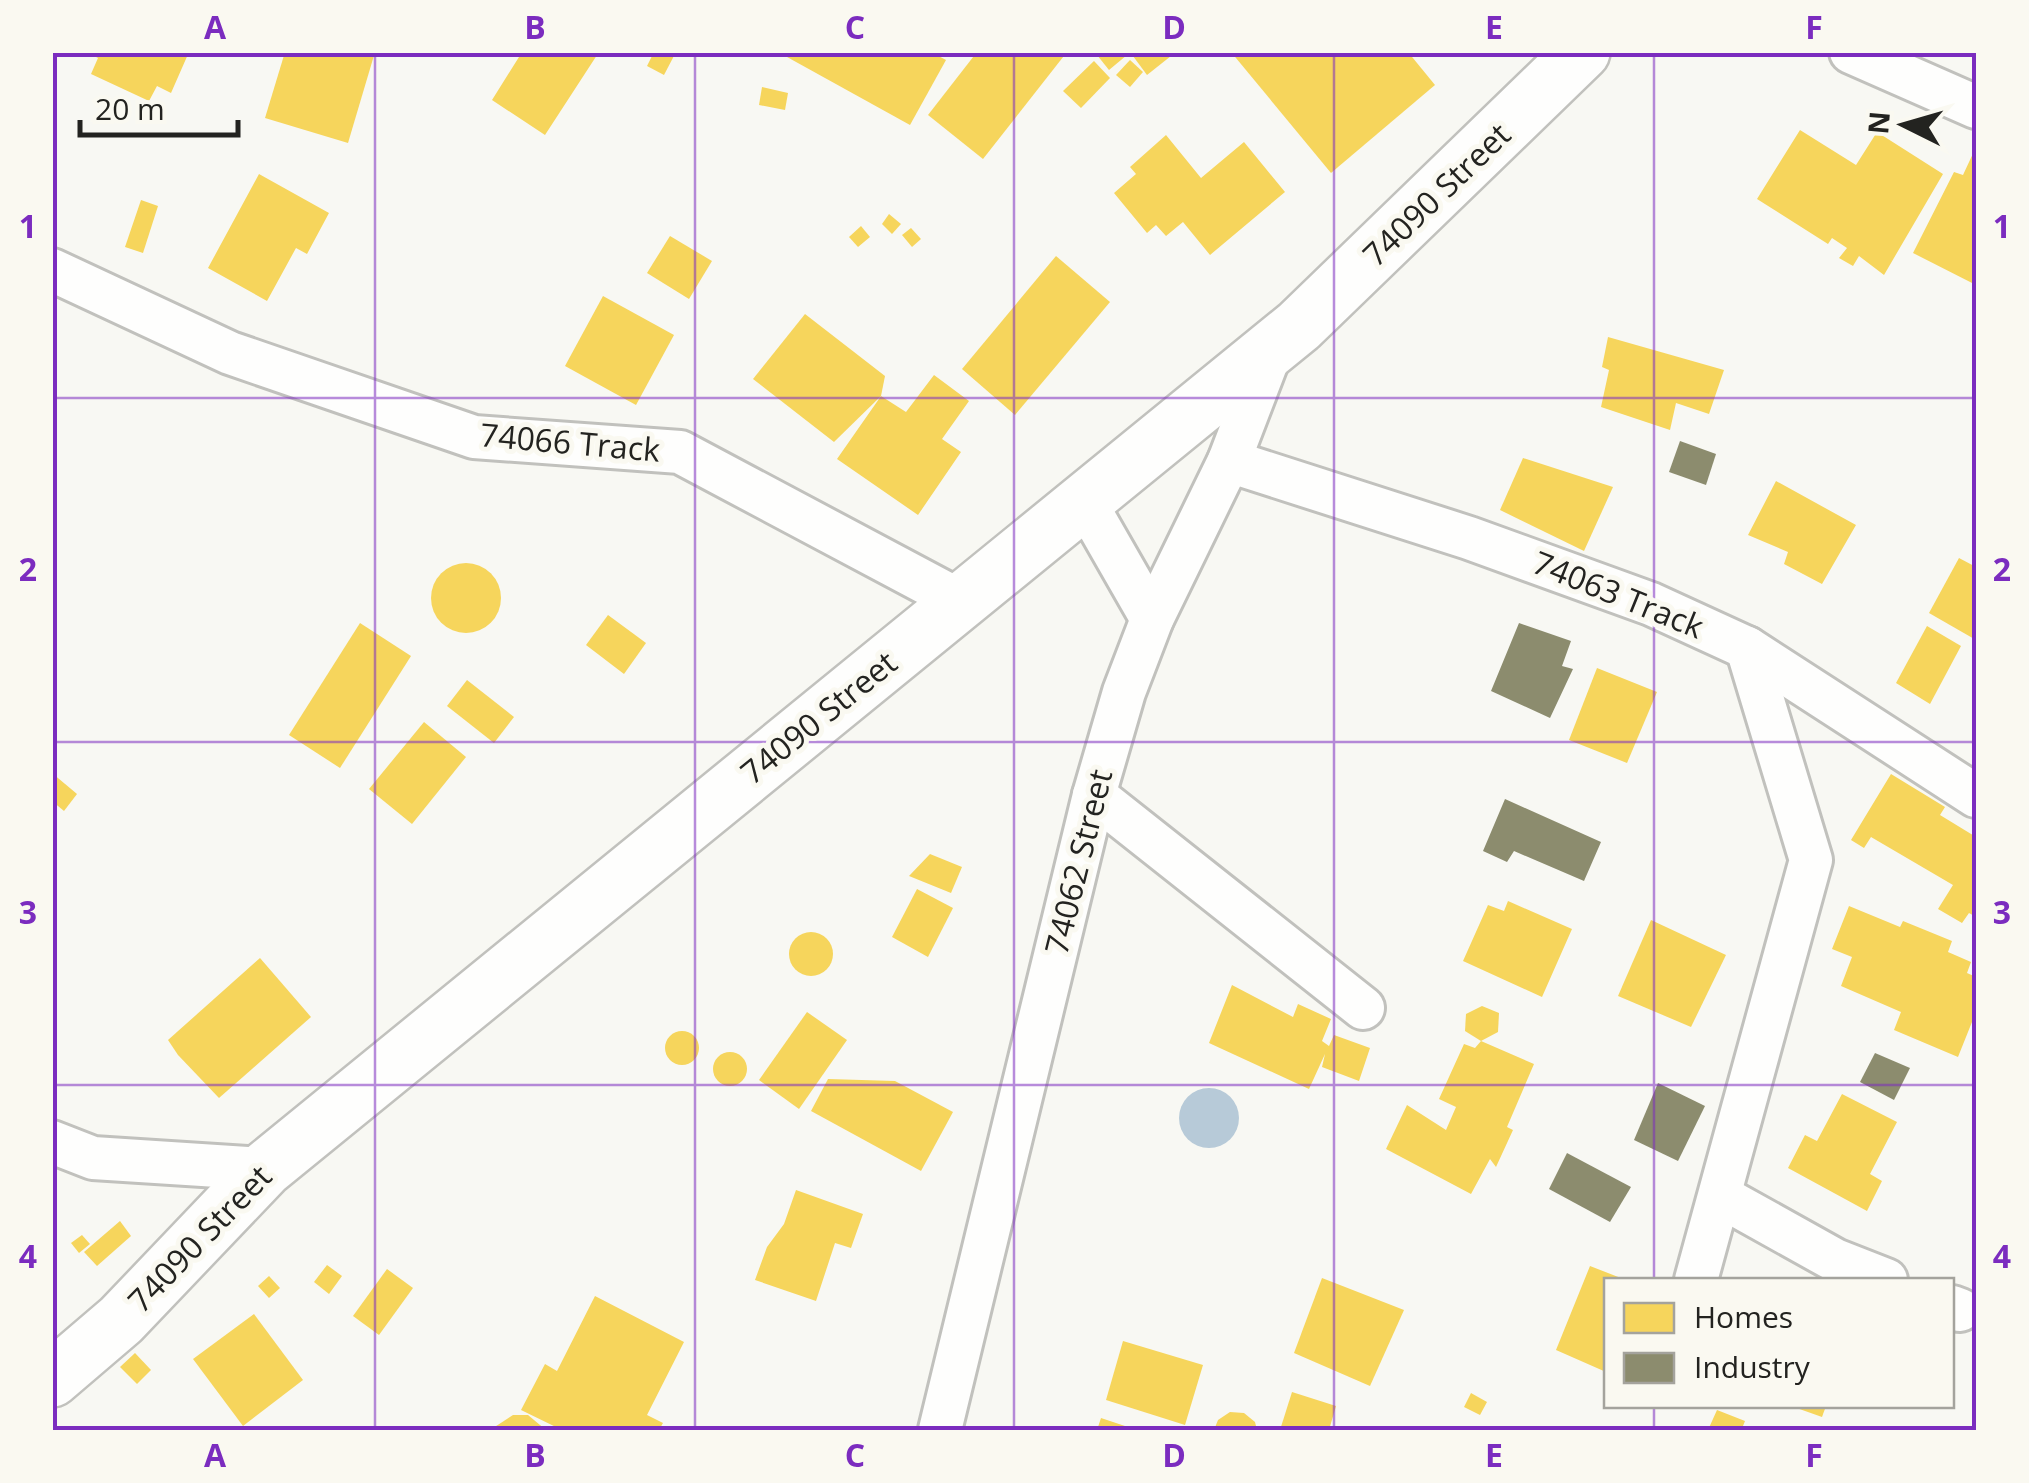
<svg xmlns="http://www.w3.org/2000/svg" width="2029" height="1483" font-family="'Open Sans',sans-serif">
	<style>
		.water { fill: #b7cad8 }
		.homes { fill: #f6d55c }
		.industry { fill: #8c8c6e }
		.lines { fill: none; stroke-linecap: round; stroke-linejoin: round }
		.street-casing { stroke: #c1c1bd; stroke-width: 48 }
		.secondary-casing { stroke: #c1c1bd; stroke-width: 60 }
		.street { stroke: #fefefd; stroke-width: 42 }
		.secondary { stroke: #fefefd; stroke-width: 55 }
		.grid { fill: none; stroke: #7b2cbf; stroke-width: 2.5; stroke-opacity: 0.55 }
		.labels { text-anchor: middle; stroke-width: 10; stroke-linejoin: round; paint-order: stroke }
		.street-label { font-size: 32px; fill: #232320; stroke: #faf9f1 }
		.neatline { fill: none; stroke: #7b2cbf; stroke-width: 4 }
		.grid-label { font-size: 32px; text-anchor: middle; font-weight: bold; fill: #7b2cbf }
	</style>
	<rect width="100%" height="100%" fill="#f8f8f3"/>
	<circle class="water" cx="1209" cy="1118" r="30"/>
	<g class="homes">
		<polygon points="86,52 189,52 171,93 157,86 149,101 91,74 98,58"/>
		<polygon points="285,52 375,52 348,143 265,118"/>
		<polygon points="511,52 599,52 545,135 492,100 519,57"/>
		<polygon points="654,52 676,52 664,75 647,66"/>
		<polygon points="778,52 931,52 946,60 910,125"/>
		<polygon points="977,52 1067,52 983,159 928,115"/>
		<polygon points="1100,52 1124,52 1127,55 1109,70 1097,55"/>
		<polygon points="1130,52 1176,52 1147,75"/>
		<polygon points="1231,52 1408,52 1435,85 1331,173"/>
		<polygon points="1130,60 1143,72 1130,87 1116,75"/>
		<polygon points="1094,61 1110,78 1081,108 1063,91"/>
		<polygon points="762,87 788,93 785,110 759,105"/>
		<polygon points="1800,130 1856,165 1877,132 1943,174 1884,275 1859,256 1853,266 1839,258 1847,248 1832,238 1828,244 1757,199"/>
		<polygon points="1166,135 1201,178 1244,142 1285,192 1210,255 1183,222 1166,236 1156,225 1147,233 1114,193 1136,174 1130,167"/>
		<polygon points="1976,147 1976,285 1913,253 1954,172 1963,175"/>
		<polygon points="259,174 329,213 307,254 296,248 267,301 208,268"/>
		<polygon points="141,200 158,206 143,253 125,247"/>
		<polygon points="889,214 901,224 892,234 882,224"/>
		<polygon points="861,226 870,237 858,247 849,237"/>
		<polygon points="911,228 921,239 912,247 902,235"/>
		<polygon points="670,236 712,261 689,299 647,273"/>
		<polygon points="1056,256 1110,302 1015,415 962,369"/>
		<polygon points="603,296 674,335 636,405 565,366"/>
		<polygon points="805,314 885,376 881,396 834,442 753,379"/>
		<polygon points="1608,337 1724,370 1709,414 1676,403 1670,430 1601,407 1609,370 1602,367"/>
		<polygon points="934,375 969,401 942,439 961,452 918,515 837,459 881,396 906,412"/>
		<polygon points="1523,458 1613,487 1584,551 1500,510"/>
		<polygon points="1776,481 1856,525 1822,584 1784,564 1788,552 1748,535"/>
		<polygon points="1959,558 1976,567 1976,640 1929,613"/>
		<circle cx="466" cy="598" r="35"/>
		<polygon points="608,615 646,643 624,674 586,645"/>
		<polygon points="360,623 411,656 340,768 289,735"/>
		<polygon points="1927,626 1961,646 1930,704 1896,683"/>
		<polygon points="1597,668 1657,692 1627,763 1569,740"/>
		<polygon points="467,680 514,717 494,743 447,706"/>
		<polygon points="424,722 466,757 412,824 369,789"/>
		<polygon points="52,773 77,794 64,811 52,801"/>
		<polygon points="1891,774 1945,807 1940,815 1976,837 1976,917 1969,913 1962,923 1938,909 1953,885 1871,837 1864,848 1851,840"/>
		<polygon points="930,854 962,867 951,893 909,876"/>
		<polygon points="917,889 953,908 928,957 892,937"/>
		<polygon points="1508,901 1572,929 1542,997 1463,961 1488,905 1504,911"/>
		<polygon points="1849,906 1900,927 1903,921 1952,941 1948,952 1971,962 1967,973 1976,977 1976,1012 1958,1057 1894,1030 1901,1012 1841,986 1852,957 1832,949"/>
		<polygon points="1651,920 1726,955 1691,1027 1618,996"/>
		<circle cx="811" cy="954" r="22"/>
		<polygon points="260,958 311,1017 219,1098 178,1055 168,1040"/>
		<polygon points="1232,985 1293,1017 1298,1004 1331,1019 1322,1041 1329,1046 1334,1035 1370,1048 1359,1081 1322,1067 1325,1054 1309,1089 1209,1043"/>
		<polygon points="1482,1006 1499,1013 1498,1032 1481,1041 1465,1031 1466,1014"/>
		<polygon points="807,1012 847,1040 799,1109 759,1080"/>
		<circle cx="682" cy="1048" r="17"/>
		<polygon points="1481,1041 1534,1064 1507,1127 1513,1130 1496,1167 1490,1159 1471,1194 1386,1149 1407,1105 1446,1130 1456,1107 1439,1099 1464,1044 1475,1048"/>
		<circle cx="730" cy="1069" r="17"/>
		<polygon points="828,1079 895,1081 953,1112 921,1171 811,1111"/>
		<polygon points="1842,1094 1897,1122 1870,1174 1882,1181 1867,1211 1788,1168 1805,1135 1817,1141"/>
		<polygon points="796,1190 863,1214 851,1248 835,1243 816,1301 755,1280 767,1247 784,1224"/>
		<polygon points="120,1221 131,1236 97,1266 84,1252"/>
		<polygon points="82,1235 90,1244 79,1253 71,1243"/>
		<polygon points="327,1265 342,1276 329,1294 314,1282"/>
		<polygon points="1590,1266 1626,1280 1606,1280 1606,1372 1556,1350"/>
		<polygon points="387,1269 413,1288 379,1335 353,1316"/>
		<polygon points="269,1276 280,1288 269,1298 258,1286"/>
		<polygon points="1322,1278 1404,1310 1370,1386 1294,1353"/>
		<polygon points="595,1296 684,1342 647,1415 663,1423 659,1430 562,1430 521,1410 545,1364 557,1371"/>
		<polygon points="254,1314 303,1380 243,1426 193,1359"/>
		<polygon points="1123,1341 1203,1365 1185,1425 1106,1400"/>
		<polygon points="135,1353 151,1370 137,1384 120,1367"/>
		<polygon points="1292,1392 1336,1406 1329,1430 1280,1430"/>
		<polygon points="1471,1393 1487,1402 1480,1415 1464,1407"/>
		<polygon points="1791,1406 1826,1406 1822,1417"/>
		<polygon points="1717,1410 1745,1421 1743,1426 1752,1430 1708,1430"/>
		<polygon points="1230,1412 1244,1413 1255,1422 1257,1430 1214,1430 1218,1420"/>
		<polygon points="513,1415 528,1415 546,1430 490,1430"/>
		<polygon points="1101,1418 1137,1430 1097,1430"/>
	</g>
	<g class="industry">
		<polygon points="1680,441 1716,454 1706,485 1669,472"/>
		<polygon points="1519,623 1571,641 1562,666 1573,669 1550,718 1491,691"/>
		<polygon points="1505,799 1601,842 1584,881 1514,851 1507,862 1483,851"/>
		<polygon points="1875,1053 1910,1068 1894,1100 1860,1082"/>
		<polygon points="1658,1083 1705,1106 1678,1161 1634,1140"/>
		<polygon points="1567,1153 1631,1187 1610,1222 1549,1189"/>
	</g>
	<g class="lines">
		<g class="street-casing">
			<g id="street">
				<polyline points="1851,52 1976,107"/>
				<polyline points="52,270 230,353 474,437 680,452 962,602"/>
				<polyline points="1229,461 1469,538 1651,604 1747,648 1976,796"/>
				<polyline points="1085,502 1152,619"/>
				<polyline points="1094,795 1363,1008"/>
				<polyline points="52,1142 93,1158 265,1169"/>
				<polyline points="1720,1196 1835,1260 1886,1280"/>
				<polyline points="1696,1280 1811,860 1747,648"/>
				<polyline points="1952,1307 1960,1310"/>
				<polyline points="940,1430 1094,795 1124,692 1152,619 1229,461 1270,354 1277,347"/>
			</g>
		</g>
		<g class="secondary-casing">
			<polyline id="secondary" points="52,1379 121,1320 265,1169 1299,326 1582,52"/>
		</g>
		<use href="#street" class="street"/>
		<use href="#secondary" class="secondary"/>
	</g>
	<path class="grid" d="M375,52V1430M695,52V1430M1014,52V1430M1334,52V1430M1654,52V1280M52,398H1976M52,742H1976M52,1085H1976M1654,1406V1430"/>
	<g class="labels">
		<g class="street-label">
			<text transform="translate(1437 195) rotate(-44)" y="11">74090 Street</text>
			<text transform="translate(570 443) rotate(5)" y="11">74066 Track</text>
			<text transform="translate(1618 595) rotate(22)" y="11">74063 Track</text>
			<text transform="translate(819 718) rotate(-39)" y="11">74090 Street</text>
			<text transform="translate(1079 862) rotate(-76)" y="11">74062 Street</text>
			<text transform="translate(200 1239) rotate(-46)" y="11">74090 Street</text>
		</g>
	</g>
	<rect width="2029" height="1483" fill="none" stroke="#faf9f1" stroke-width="110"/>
	<rect x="1604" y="1278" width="350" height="130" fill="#faf9f1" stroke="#a4a39d" stroke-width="2.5"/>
	<rect x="1624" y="1303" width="50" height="30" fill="#f6d55c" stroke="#a4a39d" stroke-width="2.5"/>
	<text x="1694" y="1328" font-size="30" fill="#232320">Homes</text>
	<rect x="1624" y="1353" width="50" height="30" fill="#8c8c6e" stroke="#a4a39d" stroke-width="2.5"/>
	<text x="1694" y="1378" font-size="30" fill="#232320">Industry</text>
	<g transform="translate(1904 125) rotate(275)" stroke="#faf9f1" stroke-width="8" paint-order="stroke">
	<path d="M0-8L18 38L0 25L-18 38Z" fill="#232320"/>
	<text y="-15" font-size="28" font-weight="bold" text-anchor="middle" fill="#232320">N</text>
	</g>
	<path d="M80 120v15h158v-15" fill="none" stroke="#232320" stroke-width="5"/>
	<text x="95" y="120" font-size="30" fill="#232320" stroke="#faf9f1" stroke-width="8" paint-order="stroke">20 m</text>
	<rect x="55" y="55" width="1919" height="1373" class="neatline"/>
	<g class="grid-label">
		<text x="215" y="39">A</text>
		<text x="535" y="39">B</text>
		<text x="855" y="39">C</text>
		<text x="1174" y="39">D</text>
		<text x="1494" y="39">E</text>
		<text x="1814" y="39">F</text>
		<text x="28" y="238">1</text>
		<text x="2002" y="238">1</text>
		<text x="28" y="581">2</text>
		<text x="2002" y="581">2</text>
		<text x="28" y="924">3</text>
		<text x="2002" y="924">3</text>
		<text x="28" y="1268">4</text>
		<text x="2002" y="1268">4</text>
		<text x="215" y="1467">A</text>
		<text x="535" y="1467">B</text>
		<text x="855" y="1467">C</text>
		<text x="1174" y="1467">D</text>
		<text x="1494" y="1467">E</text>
		<text x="1814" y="1467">F</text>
	</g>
</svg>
